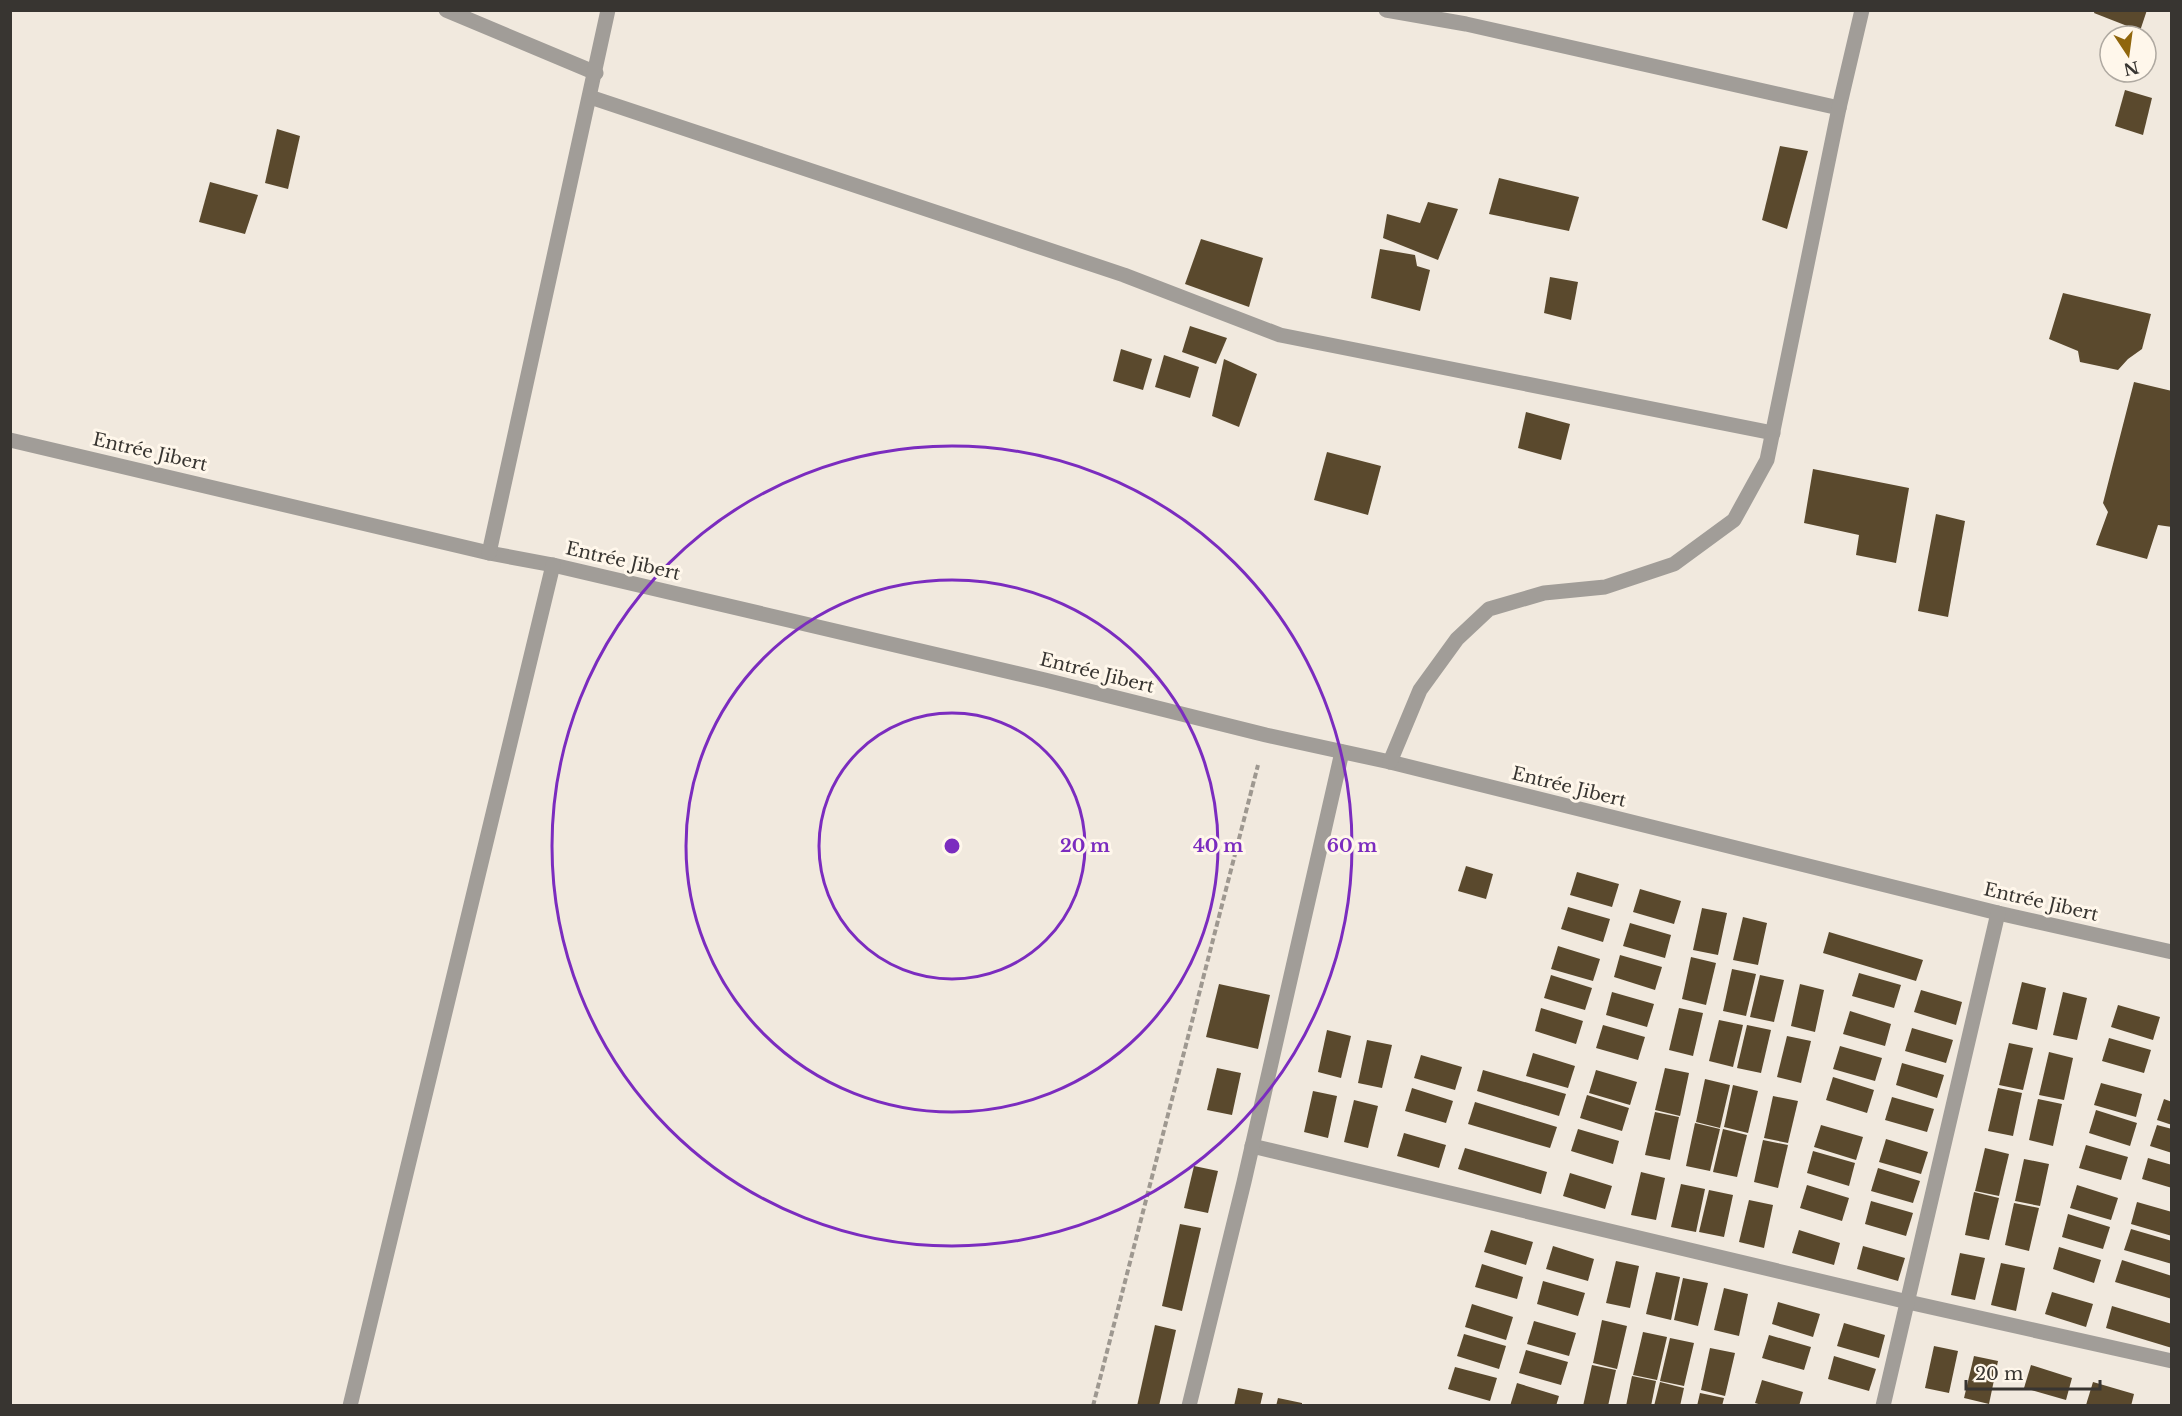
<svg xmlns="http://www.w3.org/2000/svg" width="2182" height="1416" font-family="'Libre Baskerville',serif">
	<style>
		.building { fill: #5a492d }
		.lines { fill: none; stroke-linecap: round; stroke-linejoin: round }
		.path { stroke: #9e9890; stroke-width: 4; stroke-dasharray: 6 3; stroke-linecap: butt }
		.minor { stroke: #a19d98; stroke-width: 15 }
		.ring { fill: none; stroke: #7b2cbf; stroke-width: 3 }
		.labels { text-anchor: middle; stroke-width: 6; stroke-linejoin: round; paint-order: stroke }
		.street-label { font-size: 18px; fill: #383531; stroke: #fff7eb }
		.centre { fill: #7b2cbf; stroke: #fff7eb; stroke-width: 3 }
		.ring-label { font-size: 18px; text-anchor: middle; font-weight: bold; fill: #7b2cbf; stroke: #fff7eb; stroke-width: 6; stroke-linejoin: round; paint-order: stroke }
	</style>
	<rect width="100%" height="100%" fill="#f1e9de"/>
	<g class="building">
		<polygon points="2095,10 2147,10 2140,31 2094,13"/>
		<polygon points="2125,90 2152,98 2143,135 2115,126"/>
		<polygon points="277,129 300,136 288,189 265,183"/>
		<polygon points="1780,146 1808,151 1787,229 1762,220"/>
		<polygon points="1499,178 1579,197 1569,231 1489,214"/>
		<polygon points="210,182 258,195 245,234 199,222"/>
		<polygon points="1428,202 1458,209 1438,260 1383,238 1387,214 1420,223"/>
		<polygon points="1201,239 1263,258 1249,307 1185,284"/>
		<polygon points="1380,249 1415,255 1417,266 1430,270 1420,311 1371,298"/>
		<polygon points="1550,277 1578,282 1571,320 1544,313"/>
		<polygon points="2063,293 2151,314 2142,349 2128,359 2118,370 2080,362 2078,351 2049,339"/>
		<polygon points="1190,326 1227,338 1216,364 1182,352"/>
		<polygon points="1121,349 1152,359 1143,390 1113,381"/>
		<polygon points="1164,355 1199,367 1190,398 1155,387"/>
		<polygon points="1224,359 1257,374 1239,427 1212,416"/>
		<polygon points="2134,382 2172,391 2172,527 2158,525 2147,559 2096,545 2108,512 2103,503"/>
		<polygon points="1526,412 1570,424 1561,460 1518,448"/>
		<polygon points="1327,452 1381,466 1368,515 1314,500"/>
		<polygon points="1813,469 1909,488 1896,563 1856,555 1859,535 1804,523"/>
		<polygon points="1936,514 1965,521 1948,617 1918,611"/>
		<polygon points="1466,866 1493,874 1486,899 1458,891"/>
		<polygon points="1577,872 1619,884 1612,907 1570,895"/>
		<polygon points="1640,889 1681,901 1674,924 1633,912"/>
		<polygon points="1568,907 1610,919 1603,942 1561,929"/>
		<polygon points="1702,908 1727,913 1718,955 1693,950"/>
		<polygon points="1743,917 1767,923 1758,965 1733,960"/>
		<polygon points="1630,923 1671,935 1665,958 1623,946"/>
		<polygon points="1829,932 1923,960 1916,981 1823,953"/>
		<polygon points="1558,946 1600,959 1593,981 1551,969"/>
		<polygon points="1620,955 1662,967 1655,990 1614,977"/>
		<polygon points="1691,957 1716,963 1706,1005 1682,999"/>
		<polygon points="1732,969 1756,974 1746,1016 1723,1011"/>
		<polygon points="1859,973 1901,985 1894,1008 1852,996"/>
		<polygon points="1551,975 1592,988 1585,1010 1544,998"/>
		<polygon points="1760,975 1784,980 1774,1022 1750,1017"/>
		<polygon points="2022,982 2046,988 2037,1030 2012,1024"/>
		<polygon points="1219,984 1270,995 1258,1049 1206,1037"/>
		<polygon points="1800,984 1824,990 1815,1032 1791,1026"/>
		<polygon points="1921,990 1962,1002 1956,1025 1914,1012"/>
		<polygon points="1612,992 1654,1004 1647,1027 1606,1015"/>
		<polygon points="2063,992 2087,998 2077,1040 2053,1035"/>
		<polygon points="2118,1005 2160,1017 2153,1040 2111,1027"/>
		<polygon points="1541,1008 1583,1021 1576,1044 1535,1031"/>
		<polygon points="1679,1008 1703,1013 1693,1056 1669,1050"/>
		<polygon points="1850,1011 1891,1024 1885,1046 1843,1034"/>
		<polygon points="1719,1020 1743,1025 1733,1067 1709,1061"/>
		<polygon points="1603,1025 1645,1037 1638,1060 1596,1048"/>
		<polygon points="1747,1025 1771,1030 1761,1073 1737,1068"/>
		<polygon points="1912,1028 1953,1040 1946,1063 1905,1051"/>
		<polygon points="1327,1030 1351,1036 1341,1078 1318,1072"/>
		<polygon points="1787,1036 1811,1041 1801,1083 1777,1077"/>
		<polygon points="2109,1038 2151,1050 2144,1073 2102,1061"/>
		<polygon points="1367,1040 1392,1045 1382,1088 1358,1083"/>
		<polygon points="2009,1043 2033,1048 2023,1090 1999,1085"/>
		<polygon points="1840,1046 1882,1058 1875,1081 1833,1069"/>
		<polygon points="2049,1052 2073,1058 2064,1100 2039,1095"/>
		<polygon points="1533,1053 1575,1066 1568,1088 1526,1076"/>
		<polygon points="1421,1055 1462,1067 1455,1090 1414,1078"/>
		<polygon points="1902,1063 1944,1075 1937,1098 1896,1085"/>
		<polygon points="1217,1068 1241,1073 1232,1115 1207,1110"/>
		<polygon points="1665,1068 1689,1073 1680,1116 1655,1110"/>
		<polygon points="1483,1070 1566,1094 1559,1116 1477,1091"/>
		<polygon points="1596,1070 1637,1082 1630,1105 1589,1093"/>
		<polygon points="1833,1077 1874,1090 1867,1113 1826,1100"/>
		<polygon points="1705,1079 1730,1085 1720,1128 1696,1122"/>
		<polygon points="2101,1083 2142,1094 2136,1117 2094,1105"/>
		<polygon points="1733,1085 1758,1091 1748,1133 1724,1127"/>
		<polygon points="1412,1088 1453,1101 1446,1123 1405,1111"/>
		<polygon points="1998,1088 2022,1093 2013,1136 1988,1131"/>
		<polygon points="1313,1091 1337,1096 1328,1138 1304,1132"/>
		<polygon points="1587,1095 1629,1108 1622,1131 1580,1118"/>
		<polygon points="1773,1096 1798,1101 1788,1143 1764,1138"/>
		<polygon points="1892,1097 1934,1109 1927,1132 1885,1120"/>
		<polygon points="2038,1099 2062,1104 2053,1146 2029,1140"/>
		<polygon points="2164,1099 2172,1102 2172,1125 2157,1120"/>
		<polygon points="1354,1100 1378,1106 1368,1148 1344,1142"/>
		<polygon points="1475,1102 1557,1127 1550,1148 1468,1124"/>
		<polygon points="2096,1110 2137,1123 2130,1146 2089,1133"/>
		<polygon points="1655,1112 1679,1117 1670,1160 1645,1155"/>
		<polygon points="1695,1123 1720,1129 1710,1171 1686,1166"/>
		<polygon points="1821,1125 1863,1137 1856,1160 1814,1147"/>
		<polygon points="2157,1125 2172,1129 2172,1153 2150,1146"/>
		<polygon points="1578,1129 1619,1141 1613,1164 1571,1151"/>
		<polygon points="1723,1129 1747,1135 1737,1177 1713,1172"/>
		<polygon points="1404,1133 1446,1145 1439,1168 1397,1156"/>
		<polygon points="1886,1139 1928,1152 1921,1174 1879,1162"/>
		<polygon points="1763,1140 1788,1145 1778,1188 1754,1182"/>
		<polygon points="2086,1145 2128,1157 2121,1180 2079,1168"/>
		<polygon points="1465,1148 1547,1172 1541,1194 1458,1169"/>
		<polygon points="1985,1148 2009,1154 1999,1196 1975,1191"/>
		<polygon points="1813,1151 1855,1163 1849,1186 1807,1173"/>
		<polygon points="2148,1158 2172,1165 2172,1188 2142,1179"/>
		<polygon points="2024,1159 2049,1164 2040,1206 2015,1201"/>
		<polygon points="1194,1166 1218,1171 1208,1213 1184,1208"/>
		<polygon points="1878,1168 1920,1181 1913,1203 1871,1191"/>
		<polygon points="1641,1172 1665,1178 1656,1220 1631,1215"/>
		<polygon points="1570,1173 1612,1186 1605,1209 1563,1196"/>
		<polygon points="1681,1184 1705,1189 1696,1232 1671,1227"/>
		<polygon points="1807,1185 1849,1198 1842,1221 1800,1208"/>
		<polygon points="2077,1185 2118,1198 2111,1220 2070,1208"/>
		<polygon points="1709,1190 1733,1195 1724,1237 1699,1232"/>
		<polygon points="1974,1192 1999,1198 1989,1240 1965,1235"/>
		<polygon points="1749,1200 1773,1205 1764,1248 1739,1242"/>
		<polygon points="1871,1201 1913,1213 1906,1236 1865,1224"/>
		<polygon points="2137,1202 2172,1212 2172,1236 2131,1224"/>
		<polygon points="2014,1203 2039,1208 2029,1251 2005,1245"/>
		<polygon points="2068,1214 2110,1227 2103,1249 2062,1237"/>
		<polygon points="1180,1224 1201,1228 1182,1311 1162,1306"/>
		<polygon points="2131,1229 2172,1241 2172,1264 2124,1250"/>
		<polygon points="1491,1230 1533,1242 1526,1265 1484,1252"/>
		<polygon points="1799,1230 1840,1243 1834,1265 1792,1253"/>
		<polygon points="1553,1246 1594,1259 1588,1281 1546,1269"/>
		<polygon points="1863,1246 1905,1258 1898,1281 1857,1269"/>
		<polygon points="2059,1247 2101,1260 2094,1283 2053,1269"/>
		<polygon points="1960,1253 1985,1258 1975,1300 1951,1295"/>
		<polygon points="2122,1260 2172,1276 2172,1299 2115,1282"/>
		<polygon points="1616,1261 1639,1266 1630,1308 1606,1303"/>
		<polygon points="2001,1263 2025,1268 2016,1311 1991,1305"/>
		<polygon points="1482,1264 1523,1277 1517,1299 1475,1287"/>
		<polygon points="1656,1272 1680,1277 1671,1320 1646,1314"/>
		<polygon points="1683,1278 1708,1283 1698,1326 1674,1320"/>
		<polygon points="1543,1281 1585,1293 1578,1316 1537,1304"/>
		<polygon points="1724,1288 1748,1294 1739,1336 1714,1330"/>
		<polygon points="2052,1292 2093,1304 2086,1327 2045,1314"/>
		<polygon points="1778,1302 1820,1314 1813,1337 1772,1324"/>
		<polygon points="1472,1304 1513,1317 1506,1340 1465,1327"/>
		<polygon points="2112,1306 2172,1324 2172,1348 2106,1328"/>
		<polygon points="1602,1320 1627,1326 1617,1369 1593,1363"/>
		<polygon points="1534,1321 1576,1333 1569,1356 1527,1344"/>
		<polygon points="1844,1323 1885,1335 1879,1358 1837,1346"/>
		<polygon points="1155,1325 1176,1330 1159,1406 1137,1406"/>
		<polygon points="1643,1332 1667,1337 1657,1380 1633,1375"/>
		<polygon points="1464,1334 1506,1346 1499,1369 1457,1356"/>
		<polygon points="1769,1335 1811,1347 1804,1370 1762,1358"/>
		<polygon points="1670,1338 1694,1343 1684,1386 1660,1381"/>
		<polygon points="1934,1346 1958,1351 1949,1393 1925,1388"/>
		<polygon points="1710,1348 1735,1353 1725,1396 1701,1390"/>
		<polygon points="1526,1350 1568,1362 1561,1385 1519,1373"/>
		<polygon points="1834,1356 1876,1369 1869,1391 1828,1379"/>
		<polygon points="1974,1356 1998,1361 1989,1404 1964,1398"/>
		<polygon points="1592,1365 1616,1370 1608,1406 1583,1406"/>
		<polygon points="2031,1365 2072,1378 2066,1400 2024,1388"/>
		<polygon points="1455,1367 1497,1378 1490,1401 1448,1389"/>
		<polygon points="1632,1376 1656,1381 1651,1406 1626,1406"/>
		<polygon points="1762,1380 1803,1392 1799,1406 1765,1406 1755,1403"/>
		<polygon points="1660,1382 1684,1388 1680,1406 1654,1406"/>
		<polygon points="2093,1382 2134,1394 2131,1406 2086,1405"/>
		<polygon points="1517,1383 1559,1396 1556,1406 1510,1406"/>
		<polygon points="1238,1388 1263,1393 1260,1406 1234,1406"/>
		<polygon points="1700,1393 1724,1398 1722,1406 1697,1406"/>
		<polygon points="1278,1398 1302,1403 1302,1406 1276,1406"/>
	</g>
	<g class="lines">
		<polyline class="path" points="1093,1406 1258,765"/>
		<g class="minor">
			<polyline points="446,10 596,73"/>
			<polyline points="1386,10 1466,24 1839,108"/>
			<polyline points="590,97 1124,275 1280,335 1773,433"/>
			<polyline points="10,440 489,553 553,565 1045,680 1266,735 1390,762 1998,913 2172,952"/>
			<polyline points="489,553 608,10"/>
			<polyline points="1390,762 1420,690 1457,639 1489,609 1544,593 1605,587 1674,564 1734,520 1767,460 1839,108 1862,10"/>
			<polyline points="1252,1146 1908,1302 2172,1361"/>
			<polyline points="350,1406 553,565"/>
			<polyline points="1189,1406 1244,1182 1342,752"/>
			<polyline points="1883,1406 1998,913"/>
		</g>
	</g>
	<g class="ring">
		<circle cx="952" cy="846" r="133"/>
		<circle cx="952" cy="846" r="266"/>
		<circle cx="952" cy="846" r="400"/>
	</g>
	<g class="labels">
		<g class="street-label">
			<text transform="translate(150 452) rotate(13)" y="6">Entrée Jibert</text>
			<text transform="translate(623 561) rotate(13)" y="6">Entrée Jibert</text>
			<text transform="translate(1097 673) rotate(14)" y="6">Entrée Jibert</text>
			<text transform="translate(1569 787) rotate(14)" y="6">Entrée Jibert</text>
			<text transform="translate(2041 902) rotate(13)" y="6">Entrée Jibert</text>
		</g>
	</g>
	<circle cx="952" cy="846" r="9" class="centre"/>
	<g class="ring-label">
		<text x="1085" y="852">20 m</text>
		<text x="1218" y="852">40 m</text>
		<text x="1352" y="852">60 m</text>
	</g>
	<rect width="2182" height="1416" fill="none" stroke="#383531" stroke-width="24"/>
	<g transform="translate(2128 54) rotate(167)"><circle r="28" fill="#fff7eb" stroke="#afa9a1" stroke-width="1.5"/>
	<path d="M0-4.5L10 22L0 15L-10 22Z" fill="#90660d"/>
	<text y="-9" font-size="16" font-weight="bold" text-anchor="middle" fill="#383531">N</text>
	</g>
	<path d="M1966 1380v9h134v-9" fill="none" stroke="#383531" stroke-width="3"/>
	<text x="1975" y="1380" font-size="18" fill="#383531" stroke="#fff7eb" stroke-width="4.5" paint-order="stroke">20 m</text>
</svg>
